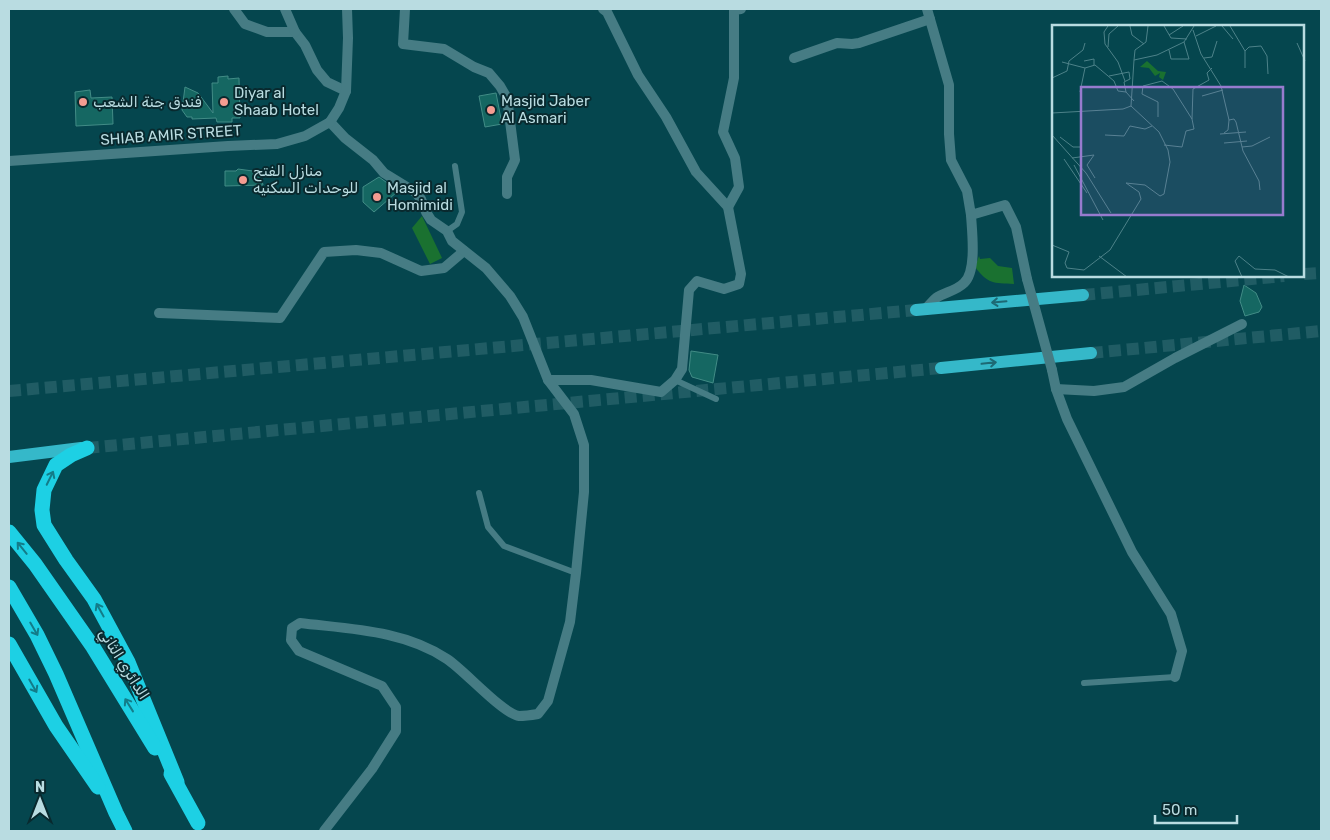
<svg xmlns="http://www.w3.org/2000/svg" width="1330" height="840" font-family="Rubik,'Noto Naskh Arabic',sans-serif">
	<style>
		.green { fill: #1a7130 }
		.building { fill: #156762; stroke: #428c86 }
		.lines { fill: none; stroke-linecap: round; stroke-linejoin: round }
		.primary-tunnel { stroke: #205c64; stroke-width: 12; stroke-dasharray: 12 6; stroke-linecap: butt }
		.service { stroke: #467c84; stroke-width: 6 }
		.minor { stroke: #467c84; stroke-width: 10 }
		.tertiary { stroke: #467c84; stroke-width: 10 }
		.primary { stroke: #35b8c9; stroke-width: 12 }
		.motorway { stroke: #1dd0e4; stroke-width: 15 }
		.tertiary-bridge { stroke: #467c84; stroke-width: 10 }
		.oneway { stroke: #1d6974 }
		.oneway2 { stroke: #137c89 }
		.poi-dot { fill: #f59c91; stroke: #09292e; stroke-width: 2 }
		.labels { text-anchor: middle; stroke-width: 4; stroke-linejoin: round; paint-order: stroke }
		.poi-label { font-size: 15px; fill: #b9dce1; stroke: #09292e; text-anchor: start }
		.street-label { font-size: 15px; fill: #b9dce1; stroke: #09292e }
		.inset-road { fill: none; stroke: #4d8289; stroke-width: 1 }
		.view { fill: #977bce; fill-opacity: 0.15; stroke: #977bce; stroke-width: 2.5 }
		.inset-edge { fill: none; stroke: #b9dce1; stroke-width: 2.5 }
	</style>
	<rect width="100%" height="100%" fill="#05464e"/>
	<g class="green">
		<polygon points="422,216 442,258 430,264 412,228"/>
		<path d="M979,256L980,259L990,258L998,266L1012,268L1014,284C993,283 988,284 975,267Z"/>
	</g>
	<g class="building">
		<polygon points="228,76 228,79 239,78 240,118 232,118 232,122 217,122 216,118 192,119 192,117 187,117 182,110 185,87 198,93 213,113 212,83 218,83 218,77"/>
		<polygon points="90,90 91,98 112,97 113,124 76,126 75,92"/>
		<polygon points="496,93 502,124 485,127 479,96"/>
		<polygon points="238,169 260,172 263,185 225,186 225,171 236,171"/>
		<polygon points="379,177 390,185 397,192 374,212 363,202 363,187"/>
		<polygon points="1244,285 1256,293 1262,307 1259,312 1245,316 1240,301"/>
		<polygon points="691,351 718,355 713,383 692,377 689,370"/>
	</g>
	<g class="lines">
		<g class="primary-tunnel">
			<polyline points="1304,274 1321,273"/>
			<polyline points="1083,295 1284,276"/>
			<polyline points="1091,353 1321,331"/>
			<polyline points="9,391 916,310"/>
			<polyline points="87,448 941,368"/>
		</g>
		<g class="service">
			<polyline points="447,231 457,224 462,212 455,166"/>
			<polyline points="675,380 716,399"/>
			<polyline points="479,493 488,527 504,546 576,573"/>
			<polyline points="1084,683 1175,677"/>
		</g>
		<g class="minor">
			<polyline points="234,9 245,24 267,32 295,32 305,45 317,70 327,82 346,91"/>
			<polyline points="285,9 295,32"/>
			<polyline points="405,9 403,44 444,49 474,67 489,73 500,86 507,98 515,160 507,177 507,194"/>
			<polyline points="794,58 837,43 852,44 859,43 930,19"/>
			<polyline points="728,207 739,187 735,158 723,132 734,78 734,10 741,9"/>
			<path d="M925,309C929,306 932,301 936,298C945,292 956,291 964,283C977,271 972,232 971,215"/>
			<polyline points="159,313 280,318 324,252 356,250 381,253 421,271 444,268 464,251"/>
			<polyline points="548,380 591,380 661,392 675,380 682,369 689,290 697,281 724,289 739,284 741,274 728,207 696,172 666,117 638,75 607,12 603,9"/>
			<polyline points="1056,389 1094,391 1124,387 1175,358 1242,324"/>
			<path d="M324,831L372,769L396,731V707L382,686L299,651L291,640L292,628L300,623C349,629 404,630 447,659C464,670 503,714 519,716C525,716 532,715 538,714L548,701L570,622L576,573L584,492V445L574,414L548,380L523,317L510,296L486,268L452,241L447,231L431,220L426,212L421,199L415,192L384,173L373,160L345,138L330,122"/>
		</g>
		<g class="tertiary">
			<polyline points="927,9 949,85 949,134 951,160 967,191 971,215 1005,205 1016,227 1027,279"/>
			<polyline points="9,161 228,146 277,144 305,136 330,122 339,108 346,91 348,38 347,9"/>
			<polyline points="1052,370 1056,389 1067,419 1132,552 1171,614 1182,651 1175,677"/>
		</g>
		<g class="primary">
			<polyline points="916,310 1083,295"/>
			<polyline points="941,368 1091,353"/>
			<polyline points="9,457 81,448"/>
		</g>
		<g class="motorway">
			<polyline points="87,448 71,455 56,465 44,490 42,510 44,525 66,560 94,599 128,662 177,782"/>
			<polyline points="9,532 35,564 93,647 155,748"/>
			<polyline points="9,587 37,635 56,674 116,813 125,831"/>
			<polyline points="9,644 56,726 98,787"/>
			<polyline points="171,774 198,823"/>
		</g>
		<polyline class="tertiary-bridge" points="1027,279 1052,370"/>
	</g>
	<defs><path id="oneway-shaft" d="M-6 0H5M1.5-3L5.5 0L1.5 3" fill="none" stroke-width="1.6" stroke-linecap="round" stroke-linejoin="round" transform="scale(1.25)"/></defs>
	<g class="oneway">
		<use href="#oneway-shaft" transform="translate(999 302) rotate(175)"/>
		<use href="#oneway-shaft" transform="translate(989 363) rotate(-6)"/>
	</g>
	<g class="oneway2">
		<use href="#oneway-shaft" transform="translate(50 478) rotate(-64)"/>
		<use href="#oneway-shaft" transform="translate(22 548) rotate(-129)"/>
		<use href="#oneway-shaft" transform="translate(100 610) rotate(-119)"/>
		<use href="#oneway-shaft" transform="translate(34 629) rotate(60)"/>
		<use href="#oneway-shaft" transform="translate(33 686) rotate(60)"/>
		<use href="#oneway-shaft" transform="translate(129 705) rotate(-122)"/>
	</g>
	<g class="poi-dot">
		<circle cx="83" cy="102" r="5"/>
		<circle cx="224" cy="102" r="5"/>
		<circle cx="491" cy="110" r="5"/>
		<circle cx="243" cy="180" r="5"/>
		<circle cx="377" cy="197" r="5"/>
	</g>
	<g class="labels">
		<g class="poi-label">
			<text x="234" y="98">Diyar al<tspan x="234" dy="17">Shaab Hotel</tspan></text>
			<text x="501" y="106">Masjid Jaber<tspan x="501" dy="17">Al Asmari</tspan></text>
			<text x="93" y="107">فندق جنة الشعب</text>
			<text x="253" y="176">منازل الفتح<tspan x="253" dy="17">للوحدات السكنيه</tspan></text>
			<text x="387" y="193">Masjid al<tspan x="387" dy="17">Homimidi</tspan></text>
		</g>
		<g class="street-label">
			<text transform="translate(171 135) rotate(-4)" y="5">SHIAB AMIR STREET</text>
			<text transform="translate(124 664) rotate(58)" y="5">الدائري الثاني</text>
		</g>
	</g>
	<g transform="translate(1052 25)">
		<rect width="252" height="252" fill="#05464e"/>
		<path d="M95,36L106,46L114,47L111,55L107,52L108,48L103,51L97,43L88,42Z" fill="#1a7130"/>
		<path class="inset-road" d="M56,1L52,7L53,19L66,37L73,56M78,1L80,10L92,19M112,1L119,13L135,14M170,1L181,14M178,1L193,26M141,5L149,29L169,61L177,95L182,94L184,97L191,126L207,156L208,165M117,10L131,1M144,11L164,1M245,18L253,36M56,22L57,9L66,1M117,25L119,34H137L132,17M152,33L160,32L165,16M82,35L83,25L94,17L96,1M32,36L42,34V40M10,37L33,43L43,40L62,56L66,66L74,67L82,76M193,43V26L197,22L209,21L215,31L216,49M57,51L77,47L78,54L72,57L74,67M0,53L15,46L17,36L31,25L33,18M28,67L33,43M150,71L171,65M79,81L82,35L105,30L132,17L142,1M0,88L71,84L79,81M106,92V77L90,69L91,61L110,56L121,64L140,94L142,104L134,106L130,122L112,120M140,94L141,64L157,55L155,48L160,43M172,108L176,105L177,95M168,109L194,107M0,110L34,148L59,188M53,110L72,111L78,101L93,104L100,101M8,112L21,122H28M172,118L195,116M190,122L200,121L218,112M42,130L35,140L43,153M20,133L42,130M12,134L35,168M22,140L51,195M0,220L17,227L13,238L15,243L32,245L58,225L89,174L87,167L74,158L93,160L108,171L112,169L118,137L116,125L107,107L79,81M47,231L75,252M190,252L183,236L187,231L203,244L223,245L237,252"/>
		<path class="view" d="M29,62H231V190H29Z"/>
		<rect width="252" height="252" class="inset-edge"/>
	</g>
	<rect width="1330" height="840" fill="none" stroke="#b9dce1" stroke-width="20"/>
	<g transform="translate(40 800)" stroke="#09292e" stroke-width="4" paint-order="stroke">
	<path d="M0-4L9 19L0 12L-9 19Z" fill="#b9dce1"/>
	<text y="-8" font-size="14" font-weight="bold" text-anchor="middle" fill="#b9dce1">N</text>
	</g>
	<path d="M1155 815v8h82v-8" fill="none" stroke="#b9dce1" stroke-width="2.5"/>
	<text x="1162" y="815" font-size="15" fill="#b9dce1" stroke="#09292e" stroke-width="4" paint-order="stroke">50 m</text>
</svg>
